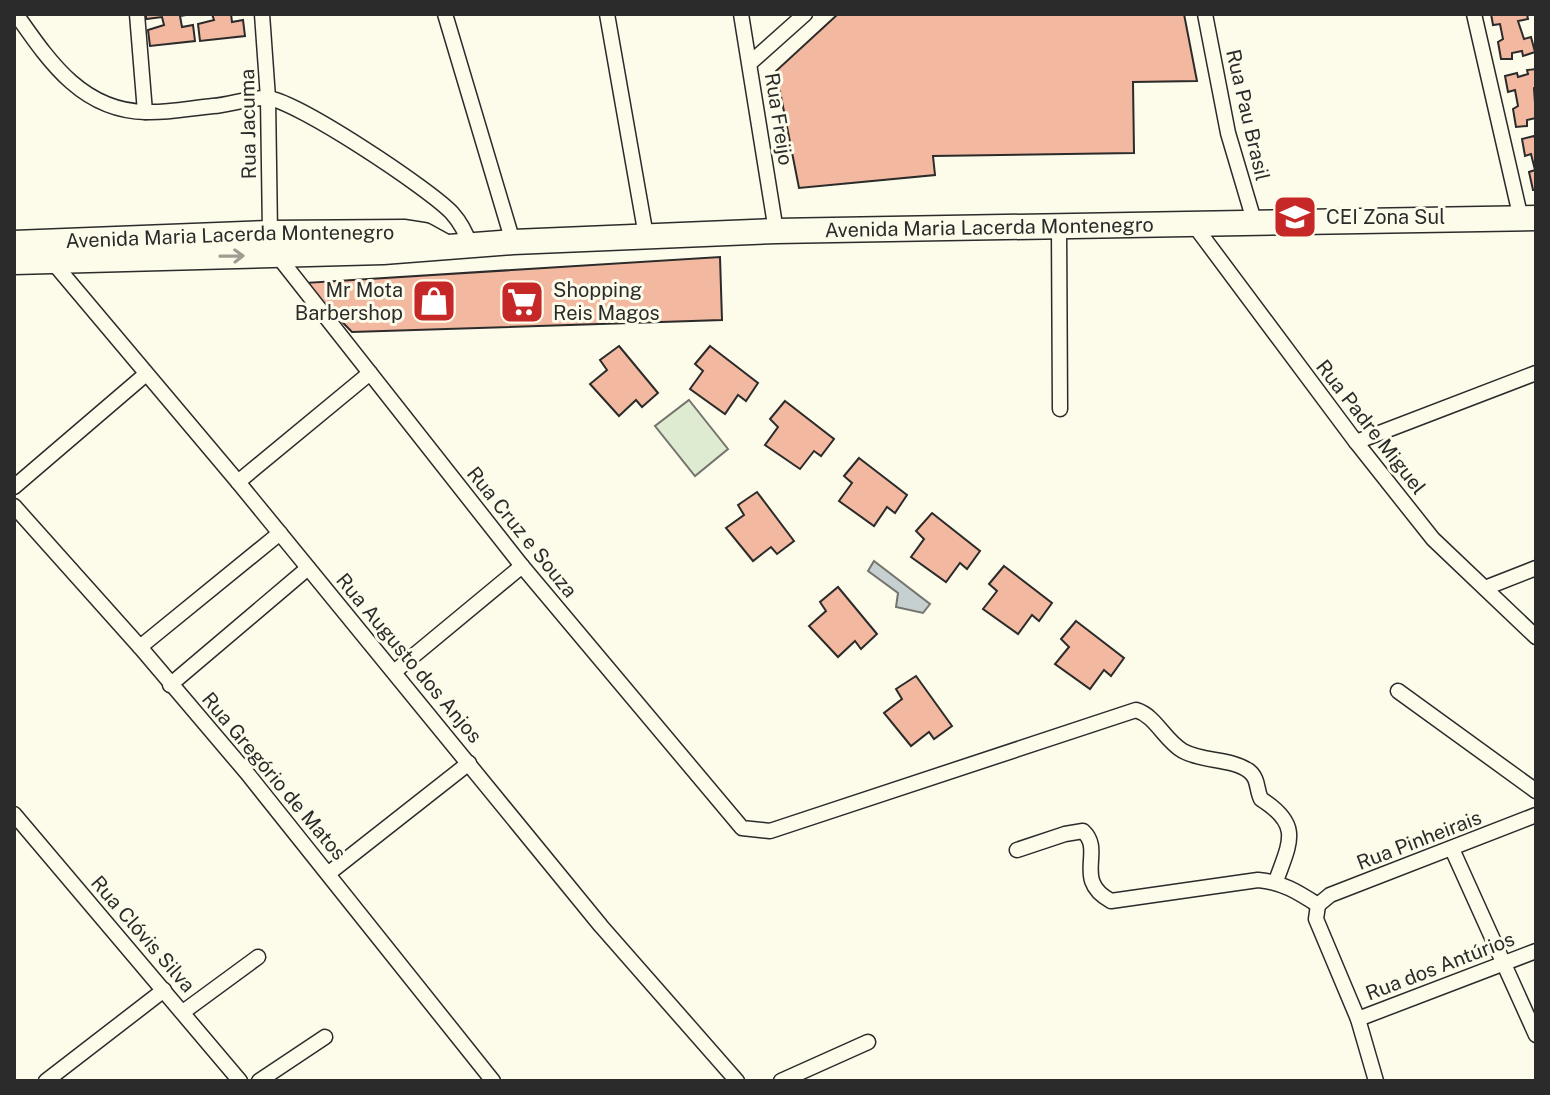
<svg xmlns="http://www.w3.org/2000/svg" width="1550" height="1095" font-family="'Public Sans',sans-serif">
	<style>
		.green { fill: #deebd1; stroke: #74746e; stroke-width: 2 }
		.water { fill: #c7d0d0; stroke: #74746e; stroke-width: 2 }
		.building { fill: #f2b8a0; stroke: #2b2b2b; stroke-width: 2 }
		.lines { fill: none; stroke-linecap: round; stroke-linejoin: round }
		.street-casing { stroke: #2b2b2b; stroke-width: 17 }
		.primary-casing { stroke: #2b2b2b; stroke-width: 27 }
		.street { stroke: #fdfbea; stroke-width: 14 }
		.primary { stroke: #fdfbea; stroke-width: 24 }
		.wall { stroke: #2b2b2b; stroke-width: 4 }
		.oneway { stroke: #9e9d94 }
		.labels { text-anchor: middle; stroke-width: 6; stroke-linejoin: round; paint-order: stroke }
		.street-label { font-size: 20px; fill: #2b2b2b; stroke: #fdfbea }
		.poi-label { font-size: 20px; fill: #2b2b2b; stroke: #fdfbea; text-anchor: start }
	</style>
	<rect width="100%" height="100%" fill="#fdfbea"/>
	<polygon class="green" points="689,400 728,449 695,476 655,426"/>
	<polygon class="water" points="874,561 930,604 923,613 896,607 898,593 868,571"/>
	<g class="building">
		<polygon points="146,14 192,14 180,16 182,27 193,25 195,41 150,46 148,30 164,25 162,17 146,19"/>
		<polygon points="212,14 231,14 232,22 243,20 245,36 200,41 198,24 214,20"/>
		<polygon points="838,14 1184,14 1197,81 1133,82 1134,153 933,156 935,175 799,188 776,71"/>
		<polygon points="1491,14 1527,14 1528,19 1518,21 1524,39 1531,37 1535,52 1523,56 1522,51 1512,53 1512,59 1501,59 1498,42 1503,39 1500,24 1493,25"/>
		<polygon points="1536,69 1536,87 1534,88 1536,118 1527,120 1527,126 1516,127 1513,109 1518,106 1515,90 1508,92 1505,76 1517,73 1518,77 1528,74 1527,70"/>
		<polygon points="1534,136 1536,140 1536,190 1533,190 1529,172 1535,170 1531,154 1525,156 1522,139"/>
		<polygon points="720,257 722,320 352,332 304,283"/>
		<polygon points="619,346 658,393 642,407 636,400 619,416 590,384 607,370 600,360"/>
		<polygon points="710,346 758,383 746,401 738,395 725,414 690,389 703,371 695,364"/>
		<polygon points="785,401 834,439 821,456 814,451 800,469 765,445 778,427 770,419"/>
		<polygon points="859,458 907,495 895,513 887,507 874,526 839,501 852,483 844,476"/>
		<polygon points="757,492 794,541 777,554 771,547 753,561 726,528 744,515 738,505"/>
		<polygon points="932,513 980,551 967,569 960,563 946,582 911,557 924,539 916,531"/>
		<polygon points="1004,566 1052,603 1039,621 1032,615 1018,634 983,609 997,591 989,584"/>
		<polygon points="838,587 877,634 861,649 855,641 838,657 809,626 826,611 820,602"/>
		<polygon points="1076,621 1124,658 1111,676 1104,670 1090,689 1055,664 1069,647 1061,639"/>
		<polygon points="916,676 952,726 934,739 929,732 911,746 884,713 902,699 896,689"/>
	</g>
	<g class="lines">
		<g class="street-casing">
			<g id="street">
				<path d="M16,14C49,61 82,111 146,112C168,113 191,108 213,106C230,105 250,97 267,98C296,100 431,190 452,213C461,223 466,233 470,245"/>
				<polyline points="137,14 145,112"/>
				<polyline points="262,14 268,98 270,233"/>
				<polyline points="445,14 513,242"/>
				<polyline points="607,14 646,236"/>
				<polyline points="741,14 776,231"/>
				<polyline points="1205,14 1228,133 1255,224"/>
				<polyline points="1474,14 1521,219"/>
				<polyline points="750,63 805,14"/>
				<polyline points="1194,225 1356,442 1433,539 1536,637"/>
				<polyline points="1059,227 1060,409"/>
				<path d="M277,255L522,566L742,828L770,831L1136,710C1156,716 1164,740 1183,751C1203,762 1231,758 1249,771C1259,779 1256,789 1261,799C1302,825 1290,842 1276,881"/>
				<polyline points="51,260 238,482 601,926 737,1081"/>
				<polyline points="1356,442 1536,373"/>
				<polyline points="238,482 370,373"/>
				<polyline points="14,487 146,374"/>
				<polyline points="14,506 140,647 247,773 493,1081"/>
				<polyline points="1485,588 1536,568"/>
				<polyline points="140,647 280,533"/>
				<polyline points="394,672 522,566"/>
				<polyline points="170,685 308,568"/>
				<polyline points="1398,691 1536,791"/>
				<polyline points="14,814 240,1081"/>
				<polyline points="1452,849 1536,1035"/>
				<path d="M1017,850L1065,834L1083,831C1105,851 1072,880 1111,901L1258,880C1282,882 1298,892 1318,905"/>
				<polyline points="329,873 469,763"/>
				<polyline points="1318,905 1330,895 1536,815"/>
				<polyline points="1318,905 1316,919 1358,1019 1376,1081"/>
				<polyline points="183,1012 258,957"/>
				<polyline points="1358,1019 1536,951"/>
				<polyline points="46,1081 164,990"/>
				<polyline points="259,1081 325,1037"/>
				<polyline points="781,1081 868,1042"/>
			</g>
		</g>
		<g class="primary-casing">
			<g id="primary">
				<path id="s1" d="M14,243L270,233L405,232L424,235L444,246"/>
				<path id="s2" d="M14,262L383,252L513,242L776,231L1536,218"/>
			</g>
		</g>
		<use href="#street" class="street"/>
		<use href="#primary" class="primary"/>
		<polyline class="wall" points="14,211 14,213"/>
	</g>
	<defs><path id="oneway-shaft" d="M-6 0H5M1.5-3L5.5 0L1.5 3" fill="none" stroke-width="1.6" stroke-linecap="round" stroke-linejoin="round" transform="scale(2)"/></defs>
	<use class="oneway" href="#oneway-shaft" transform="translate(232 256) rotate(-1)"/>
	<defs>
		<g id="school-square" transform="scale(2.3)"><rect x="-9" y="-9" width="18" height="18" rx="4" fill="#c62828" stroke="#fdfbea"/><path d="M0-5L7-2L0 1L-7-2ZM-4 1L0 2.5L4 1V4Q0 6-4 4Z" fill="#fff"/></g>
		<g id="shop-square" transform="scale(2.3)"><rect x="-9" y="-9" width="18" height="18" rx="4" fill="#c62828" stroke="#fdfbea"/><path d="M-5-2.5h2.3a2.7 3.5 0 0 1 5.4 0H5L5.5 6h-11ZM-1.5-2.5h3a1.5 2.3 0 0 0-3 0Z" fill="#fff"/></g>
		<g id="supermarket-square" transform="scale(2.3)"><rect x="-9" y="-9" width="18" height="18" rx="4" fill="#c62828" stroke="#fdfbea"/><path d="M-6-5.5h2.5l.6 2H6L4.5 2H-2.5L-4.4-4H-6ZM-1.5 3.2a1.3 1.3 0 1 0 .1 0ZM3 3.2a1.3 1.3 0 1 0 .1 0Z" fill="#fff"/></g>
	</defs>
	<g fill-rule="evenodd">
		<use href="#school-square" x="1295" y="217"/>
		<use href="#shop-square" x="434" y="301"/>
		<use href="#supermarket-square" x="522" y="302"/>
	</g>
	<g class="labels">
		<g class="street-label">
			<text transform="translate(1248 115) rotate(77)" y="7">Rua Pau Brasil</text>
			<text transform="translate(779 119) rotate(81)" y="7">Rua Freijo</text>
			<text transform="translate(248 124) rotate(-91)" y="7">Rua Jacuma</text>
			<text dy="7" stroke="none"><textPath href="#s2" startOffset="976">Avenida Maria Lacerda Montenegro</textPath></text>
			<text dy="7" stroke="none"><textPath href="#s1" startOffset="216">Avenida Maria Lacerda Montenegro</textPath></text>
			<text transform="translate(1371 427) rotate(52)" y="7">Rua Padre Miguel</text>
			<text transform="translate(522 532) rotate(51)" y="7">Rua Cruz e Souza</text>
			<text transform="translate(409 658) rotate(50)" y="7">Rua Augusto dos Anjos</text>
			<text transform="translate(274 776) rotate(50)" y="7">Rua Gregório de Matos</text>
			<text transform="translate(1419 840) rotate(-21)" y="7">Rua Pinheirais</text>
			<text transform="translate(143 934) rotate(49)" y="7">Rua Clóvis Silva</text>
			<text transform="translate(1440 966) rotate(-21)" y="7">Rua dos Antúrios</text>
		</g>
		<g class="poi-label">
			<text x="1326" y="224">CEI Zona Sul</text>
			<text x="403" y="297" text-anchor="end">Mr Mota<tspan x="403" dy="23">Barbershop</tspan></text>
			<text x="553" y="297">Shopping<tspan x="553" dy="23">Reis Magos</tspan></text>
		</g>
	</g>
	<rect width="1550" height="1095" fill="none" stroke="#2b2b2b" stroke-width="32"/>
</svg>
